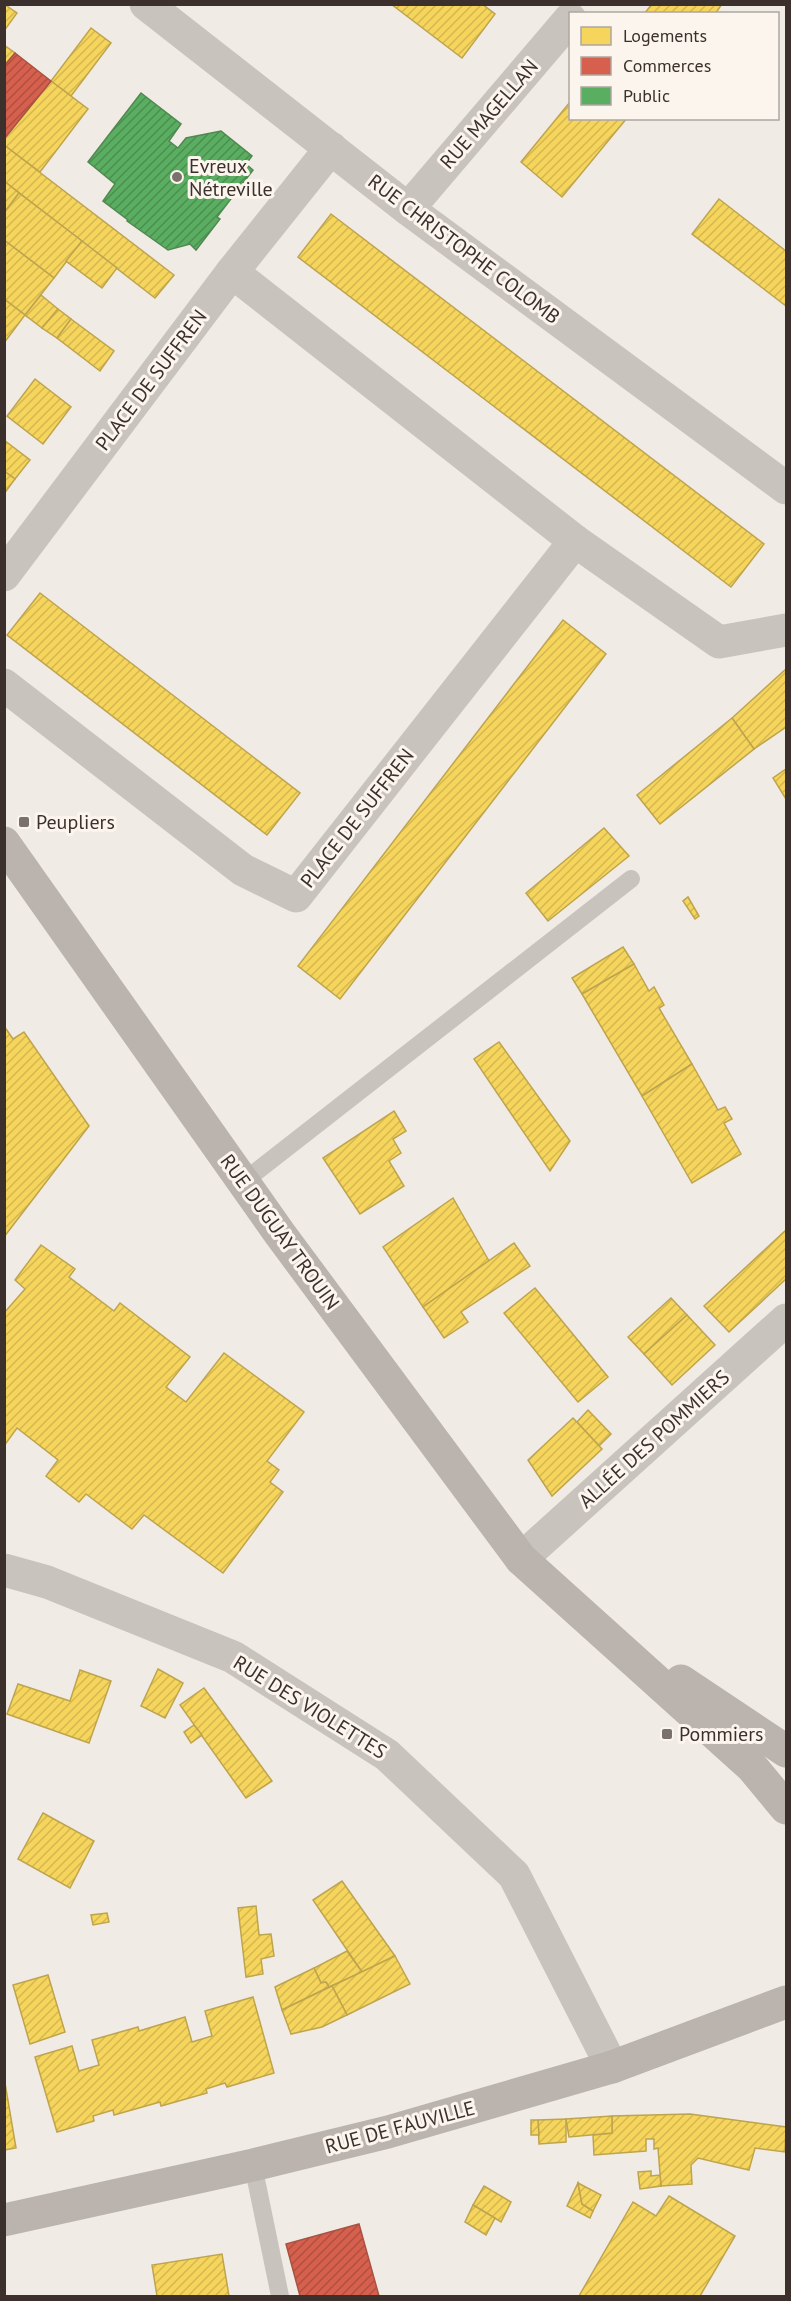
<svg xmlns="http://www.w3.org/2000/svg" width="791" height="2301" font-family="'PT Sans',sans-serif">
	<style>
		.homes { fill: url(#homes-hatch); stroke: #bea44d; stroke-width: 1.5 }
		.shops { fill: url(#shops-hatch); stroke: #a85243; stroke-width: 1.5 }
		.public { fill: url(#public-hatch); stroke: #518851; stroke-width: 1.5 }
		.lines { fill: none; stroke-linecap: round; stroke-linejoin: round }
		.lane { stroke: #c9c3be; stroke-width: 18 }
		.street { stroke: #c9c3be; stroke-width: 33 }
		.secondary { stroke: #bab3ae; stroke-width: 33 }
		.poi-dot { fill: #7a716c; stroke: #fbf5ee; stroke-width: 2 }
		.labels { text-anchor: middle; stroke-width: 6; stroke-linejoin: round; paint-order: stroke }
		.street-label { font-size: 20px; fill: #3b302b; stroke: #fbf5ee }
		.poi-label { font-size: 20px; fill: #3b302b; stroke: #fbf5ee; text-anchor: start }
	</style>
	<defs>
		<pattern id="homes-hatch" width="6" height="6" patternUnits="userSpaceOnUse" patternTransform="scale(1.5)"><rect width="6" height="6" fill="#f6d55c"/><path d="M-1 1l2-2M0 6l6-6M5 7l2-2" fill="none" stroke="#d4b750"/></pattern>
		<pattern id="shops-hatch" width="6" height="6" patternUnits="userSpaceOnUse" patternTransform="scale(1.5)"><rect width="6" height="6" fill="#d6604d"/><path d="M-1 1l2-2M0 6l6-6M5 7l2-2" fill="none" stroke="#af5040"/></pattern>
		<pattern id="public-hatch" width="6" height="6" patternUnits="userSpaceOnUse" patternTransform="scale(1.5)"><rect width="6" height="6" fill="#5aae61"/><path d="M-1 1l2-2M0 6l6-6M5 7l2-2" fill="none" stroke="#4c8e50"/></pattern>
	</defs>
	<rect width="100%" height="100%" fill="#f0ebe5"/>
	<g class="homes">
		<polygon points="4,4 17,13 4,31"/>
		<polygon points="391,4 482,4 495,14 462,58"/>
		<polygon points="652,4 722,4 715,14 644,14"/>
		<polygon points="91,28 111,43 71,96 51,81"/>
		<polygon points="4,45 15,53 4,66"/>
		<polygon points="51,81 88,109 40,172 4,145 4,139"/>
		<polygon points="570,102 570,118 627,118 562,197 521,162"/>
		<polygon points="4,145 174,275 155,298 4,181"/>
		<polygon points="4,181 19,193 4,213"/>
		<polygon points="19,193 82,241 54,278 4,240 4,213"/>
		<polygon points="719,199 786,251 786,306 692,234"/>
		<polygon points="331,214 764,544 731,587 298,257"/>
		<polygon points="4,240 54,278 25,315 4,299"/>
		<polygon points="82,241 117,268 102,288 66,261"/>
		<polygon points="41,295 58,309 42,328 25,315"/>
		<polygon points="4,299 25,315 4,343"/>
		<polygon points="58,309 71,319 57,338 42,328"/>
		<polygon points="71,319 114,351 100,371 57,338"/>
		<polygon points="35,379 71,407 43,444 7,416"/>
		<polygon points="4,440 30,460 15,479 4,471"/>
		<polygon points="4,471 15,479 4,494"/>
		<polygon points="40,593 300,793 267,835 7,635"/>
		<polygon points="563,620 606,654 340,999 298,966"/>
		<polygon points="786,669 786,727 754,749 732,718"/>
		<polygon points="732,718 754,749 660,824 637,795"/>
		<polygon points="786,769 786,799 773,778"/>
		<polygon points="604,828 629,856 548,921 526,893"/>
		<polygon points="688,897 699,916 695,919 683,901"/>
		<polygon points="623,947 634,964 582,994 572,978"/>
		<polygon points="634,964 649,991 654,987 664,1005 659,1008 692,1064 642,1096 582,994"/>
		<polygon points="4,1026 13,1039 24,1032 89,1126 4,1237"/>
		<polygon points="499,1042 570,1141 550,1171 474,1059"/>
		<polygon points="692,1064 718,1110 725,1107 732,1119 724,1123 741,1154 692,1183 642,1096"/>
		<polygon points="394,1111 406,1131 393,1139 401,1153 389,1161 404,1186 360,1214 323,1158"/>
		<polygon points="453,1198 489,1261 423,1307 383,1247"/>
		<polygon points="786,1230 786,1279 729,1332 704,1306"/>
		<polygon points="514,1243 530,1266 461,1312 468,1322 444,1338 423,1307"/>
		<polygon points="41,1245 75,1269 69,1277 114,1311 120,1303 190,1357 166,1387 186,1402 224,1353 304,1412 267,1461 279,1470 270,1482 283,1492 223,1573 144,1515 132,1529 86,1494 79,1502 46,1476 58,1460 17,1428 4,1446 4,1313 25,1289 15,1280"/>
		<polygon points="535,1288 608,1377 578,1402 504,1313"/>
		<polygon points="671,1298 687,1315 644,1354 628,1337"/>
		<polygon points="687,1315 715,1345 672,1385 644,1354"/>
		<polygon points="588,1410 611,1434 599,1446 577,1422"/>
		<polygon points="573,1418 602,1449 552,1496 528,1460"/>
		<polygon points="158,1669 183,1683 165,1718 141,1706"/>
		<polygon points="80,1670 111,1681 89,1743 7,1714 18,1684 70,1701"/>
		<polygon points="204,1688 272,1781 246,1798 180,1705"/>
		<polygon points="194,1725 202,1735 191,1743 184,1732"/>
		<polygon points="43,1813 94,1841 70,1888 18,1859"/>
		<polygon points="342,1881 395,1956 362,1972 313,1900"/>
		<polygon points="256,1906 259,1935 271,1934 274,1956 261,1959 263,1974 246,1977 238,1908"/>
		<polygon points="107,1913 109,1922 93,1925 91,1915"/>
		<polygon points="347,1951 362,1972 329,1987 326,1982 321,1983 314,1968"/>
		<polygon points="395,1956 410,1984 347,2015 332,1986"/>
		<polygon points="314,1968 321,1983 326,1982 329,1987 282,2010 275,1987"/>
		<polygon points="48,1975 65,2032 30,2044 13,1985"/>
		<polygon points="332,1986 347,2015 322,2027 291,2034 282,2010"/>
		<polygon points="253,1997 274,2073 227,2087 225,2083 206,2089 207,2093 161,2106 160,2102 114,2115 113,2110 93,2116 94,2121 57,2132 35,2057 72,2046 79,2071 99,2065 92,2040 138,2027 139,2031 185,2017 192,2042 212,2036 205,2011"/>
		<polygon points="4,2077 16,2148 4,2150"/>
		<polygon points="690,2114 786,2127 785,2152 755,2148 749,2170 698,2158 691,2165 692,2184 661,2186 658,2148 654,2149 654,2139 646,2139 646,2151 594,2155 593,2135 612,2133 612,2116"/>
		<polygon points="612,2116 612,2133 569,2137 566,2119"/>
		<polygon points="566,2119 566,2142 539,2144 538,2120"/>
		<polygon points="531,2120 538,2120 539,2135 531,2135"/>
		<polygon points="651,2171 651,2176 660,2175 661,2186 640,2189 638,2172"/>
		<polygon points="578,2183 582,2204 593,2211 590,2218 567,2206"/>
		<polygon points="578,2183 601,2195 593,2211 582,2204"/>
		<polygon points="484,2186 511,2202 501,2222 473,2205"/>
		<polygon points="669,2196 735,2236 700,2296 579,2296 633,2202 656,2216"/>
		<polygon points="473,2205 495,2218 486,2235 465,2222"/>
		<polygon points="222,2254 229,2296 157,2296 152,2265"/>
	</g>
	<g class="shops">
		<polygon points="15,53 51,81 4,139 4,66"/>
		<polygon points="359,2224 379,2296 300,2296 286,2244"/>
	</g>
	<polygon class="public" points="141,93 181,124 169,141 178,148 186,138 221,131 252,156 246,164 253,170 217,217 220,219 196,250 190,244 168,250 127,221 128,220 103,201 115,184 88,162"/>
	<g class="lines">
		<g class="lane">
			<polyline points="243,1182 631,879"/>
			<polyline points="253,2165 280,2296"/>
		</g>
		<g class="street">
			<polyline points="146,4 408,209 786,488"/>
			<polyline points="408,209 570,19"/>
			<polyline points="232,272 331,148"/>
			<polyline points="575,541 719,642 786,630"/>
			<polyline points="4,575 232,272 575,541 296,896 243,870 4,685"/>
			<polyline points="521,1559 786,1320"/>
			<polyline points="4,1570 47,1582 233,1657 387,1755 514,1875 612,2067"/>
		</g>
		<g class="secondary">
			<polyline points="4,843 280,1234 521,1559 752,1767 786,1808"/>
			<polyline points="681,1681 786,1751"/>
			<polyline points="4,2220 253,2165 388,2132 612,2067 786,2002"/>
		</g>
	</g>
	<g class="poi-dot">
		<circle cx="177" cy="177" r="6"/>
		<rect x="18" y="816" width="12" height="12" rx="3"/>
		<rect x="661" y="1728" width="12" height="12" rx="3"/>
	</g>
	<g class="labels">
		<g class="street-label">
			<text transform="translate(489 114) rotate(-49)" y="7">RUE MAGELLAN</text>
			<text transform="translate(464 249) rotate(37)" y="7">RUE CHRISTOPHE COLOMB</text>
			<text transform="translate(151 380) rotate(-53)" y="7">PLACE DE SUFFREN</text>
			<text transform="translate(357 818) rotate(-52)" y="7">PLACE DE SUFFREN</text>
			<text transform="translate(280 1232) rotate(54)" y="7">RUE DUGUAY TROUIN</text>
			<text transform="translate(654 1439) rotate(-42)" y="7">ALLÉE DES POMMIERS</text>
			<text transform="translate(310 1707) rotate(32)" y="7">RUE DES VIOLETTES</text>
			<text transform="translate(400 2127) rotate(-15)" y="7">RUE DE FAUVILLE</text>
		</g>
		<g class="poi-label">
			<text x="189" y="173">Evreux<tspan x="189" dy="23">Nétreville</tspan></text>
			<text x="36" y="829">Peupliers</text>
			<text x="679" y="1741">Pommiers</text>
		</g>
	</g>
	<rect width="791" height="2301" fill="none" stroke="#3b302b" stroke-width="12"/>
	<rect x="569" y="12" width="210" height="108" fill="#fbf5ee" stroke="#aea6a0" stroke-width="1.5"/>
	<rect x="581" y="27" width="30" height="18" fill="#f6d55c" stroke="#aea6a0" stroke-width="1.5"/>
	<text x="623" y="42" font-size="18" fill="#3b302b">Logements</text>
	<rect x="581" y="57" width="30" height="18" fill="#d6604d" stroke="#aea6a0" stroke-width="1.5"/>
	<text x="623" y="72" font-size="18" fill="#3b302b">Commerces</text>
	<rect x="581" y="87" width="30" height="18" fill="#5aae61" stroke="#aea6a0" stroke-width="1.5"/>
	<text x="623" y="102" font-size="18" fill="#3b302b">Public</text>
</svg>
